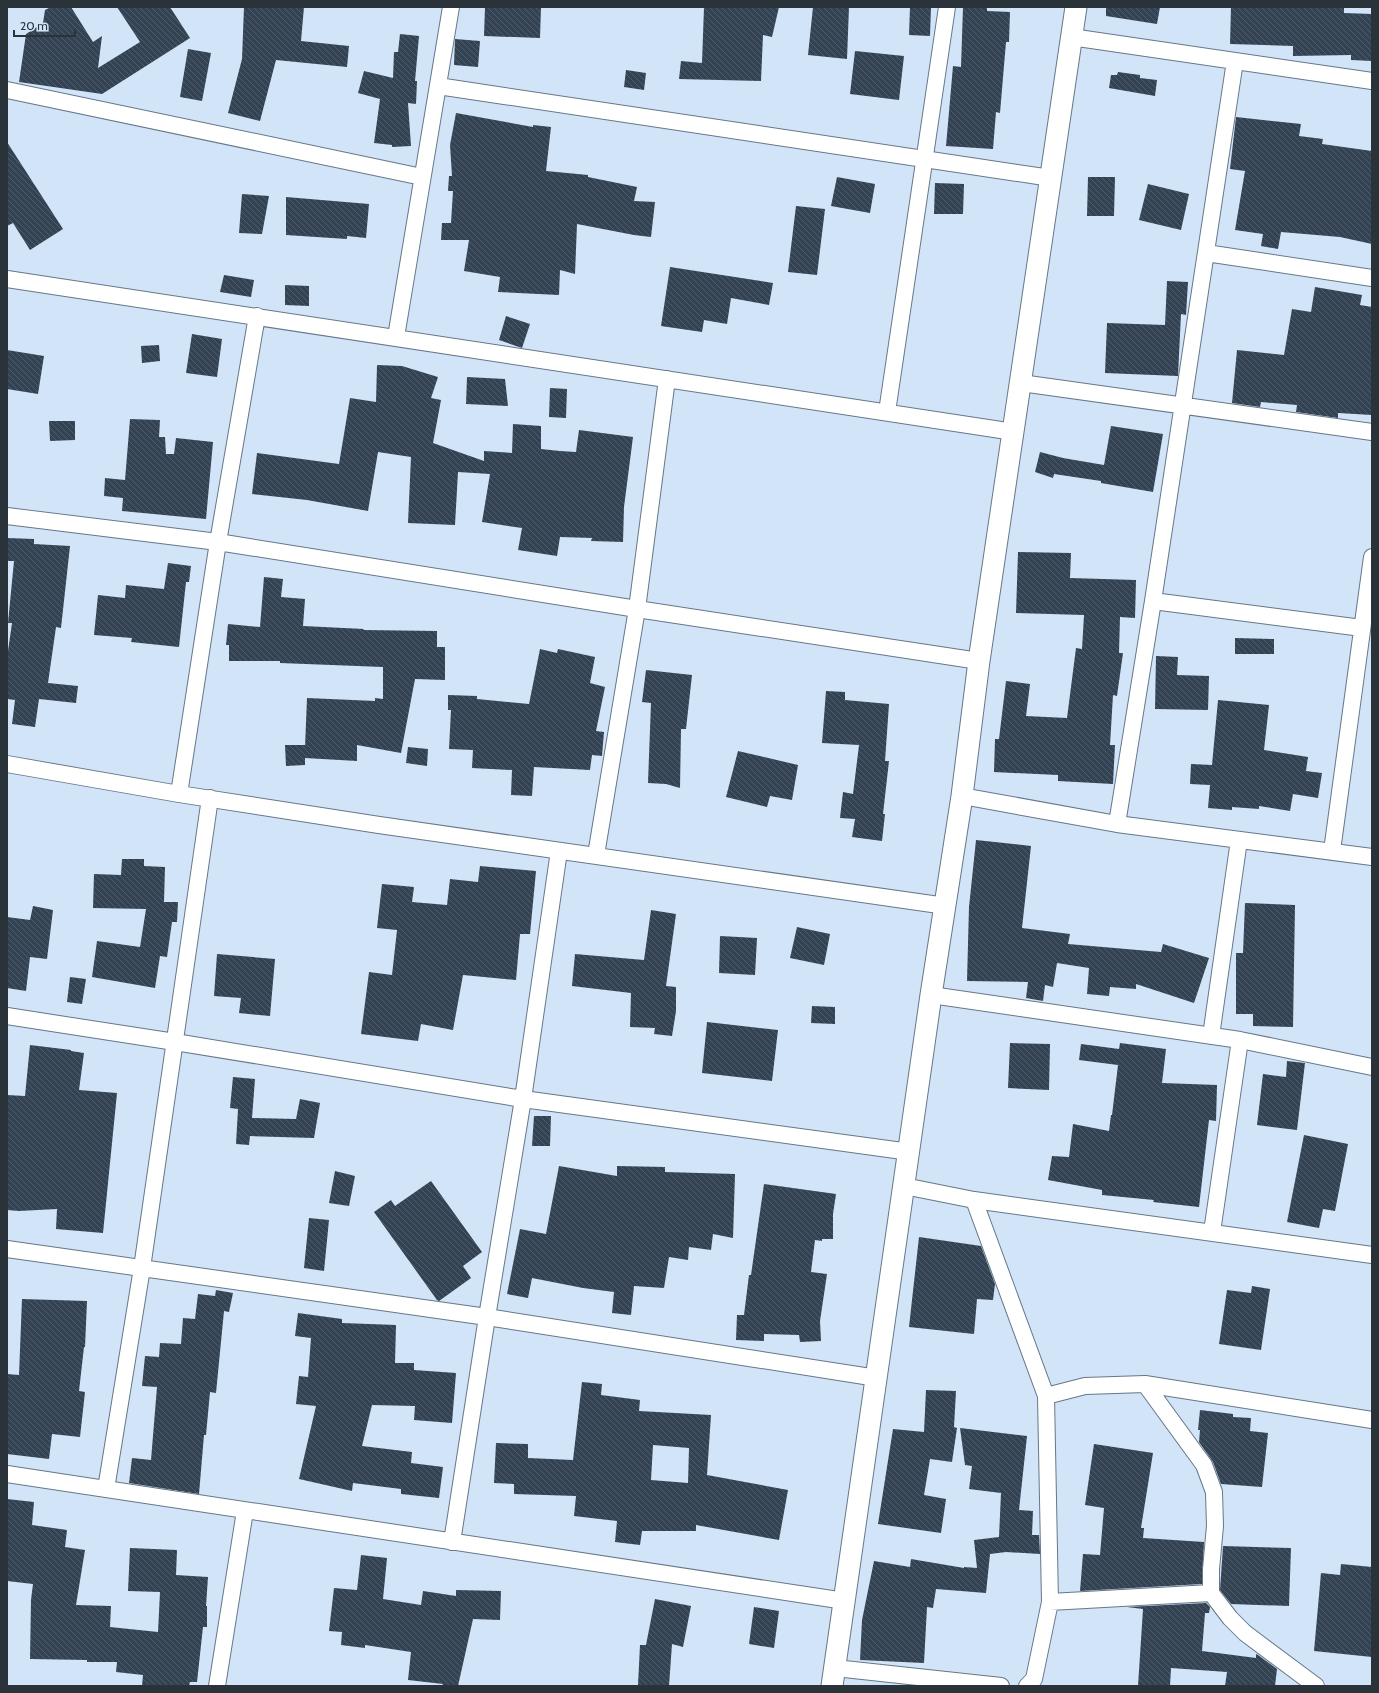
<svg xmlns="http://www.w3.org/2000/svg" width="1379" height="1693" viewBox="0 0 1379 1693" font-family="Cabin,sans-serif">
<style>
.building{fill:url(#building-back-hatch);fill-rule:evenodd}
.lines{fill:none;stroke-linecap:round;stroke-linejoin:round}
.minor-casing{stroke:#678;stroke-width:18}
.tertiary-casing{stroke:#678;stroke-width:23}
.minor{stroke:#fff;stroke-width:16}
.tertiary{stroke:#fff;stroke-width:21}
</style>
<defs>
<pattern id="building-back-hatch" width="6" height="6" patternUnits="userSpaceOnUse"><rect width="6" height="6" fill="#334353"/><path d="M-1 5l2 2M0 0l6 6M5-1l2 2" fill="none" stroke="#4f5c6a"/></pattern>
</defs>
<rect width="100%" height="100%" fill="#d1e4f8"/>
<!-- building -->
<path class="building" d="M 51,7 L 71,7 L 93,42 L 102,36 L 98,68 L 140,42 L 117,7 L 170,7 L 190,38 L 102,94 L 19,82 L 26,34 L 43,23 L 45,10 Z
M 244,7 L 304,7 L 301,41 L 349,46 L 347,67 L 276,60 L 260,121 L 228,113 L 242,59 Z
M 485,7 L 541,7 L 540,38 L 484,36 Z
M 704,7 L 779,7 L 772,37 L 763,35 L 761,81 L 679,79 L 681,61 L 702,63 Z
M 813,7 L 849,7 L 847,59 L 808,55 Z
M 910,7 L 931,7 L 930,36 L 909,35 Z
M 963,7 L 987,7 L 987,11 L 1010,12 L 1009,42 L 1006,42 L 1000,113 L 996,112 L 993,149 L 946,146 L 953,66 L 961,67 Z
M 1106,7 L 1160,7 L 1157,24 L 1106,16 Z
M 1231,7 L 1344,7 L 1344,13 L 1372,14 L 1372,61 L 1351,60 L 1351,55 L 1293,56 L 1293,46 L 1230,44 Z
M 400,34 L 419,36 L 415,81 L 417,81 L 416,104 L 408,103 L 411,146 L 392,147 L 392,145 L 374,143 L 380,99 L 358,93 L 364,71 L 393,78 L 394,52 L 398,52 Z
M 455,39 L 480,41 L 478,67 L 454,65 Z
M 188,49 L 211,53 L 202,101 L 180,97 Z
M 855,51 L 904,56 L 899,100 L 850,94 Z
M 626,70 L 646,73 L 644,90 L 624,87 Z
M 1118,72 L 1140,75 L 1140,78 L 1157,80 L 1155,96 L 1109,88 L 1111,75 L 1117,75 Z
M 456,113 L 533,127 L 533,125 L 551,127 L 546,171 L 588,175 L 588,177 L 637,187 L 634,201 L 655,202 L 651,237 L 634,235 L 577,224 L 575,274 L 560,270 L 559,295 L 498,292 L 500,277 L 464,271 L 469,240 L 441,240 L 442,223 L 451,223 L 453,191 L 448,191 L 449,176 L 452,176 L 450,145 Z
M 1236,117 L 1301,124 L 1299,136 L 1323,139 L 1322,144 L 1372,151 L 1372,244 L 1340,237 L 1281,232 L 1278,249 L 1261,246 L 1263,234 L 1235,230 L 1245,171 L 1230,169 Z
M 7,142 L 63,229 L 30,250 L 13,223 L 7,226 Z
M 837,177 L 875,184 L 870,213 L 831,206 Z
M 1088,177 L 1115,177 L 1114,216 L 1087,216 Z
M 935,183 L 964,184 L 963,214 L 934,214 Z
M 1148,184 L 1189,194 L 1181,230 L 1139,220 Z
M 242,194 L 269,196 L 262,234 L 239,233 Z
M 286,197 L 369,204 L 366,238 L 347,236 L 347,239 L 286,235 Z
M 796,206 L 825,209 L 817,275 L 788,272 Z
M 670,267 L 773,283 L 769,305 L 731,298 L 727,324 L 704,320 L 702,332 L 661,326 Z
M 224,275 L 254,280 L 251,297 L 220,292 Z
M 1167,281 L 1188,282 L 1186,315 L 1181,314 L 1178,376 L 1105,373 L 1107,323 L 1165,325 Z
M 285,285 L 309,286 L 309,306 L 285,305 Z
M 1315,287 L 1362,295 L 1360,305 L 1372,307 L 1372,415 L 1338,413 L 1338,418 L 1296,412 L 1297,405 L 1261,402 L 1260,407 L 1232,403 L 1237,350 L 1284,355 L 1292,309 L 1311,312 Z
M 506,316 L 530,324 L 522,348 L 499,340 Z
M 192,334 L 222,339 L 217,377 L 186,373 Z
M 159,345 L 160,361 L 142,363 L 141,346 Z
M 7,350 L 44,356 L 38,394 L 7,389 Z
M 377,365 L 402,366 L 438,377 L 431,398 L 441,400 L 433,443 L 484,461 L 484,451 L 512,453 L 513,424 L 541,426 L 541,449 L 560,451 L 576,452 L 579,430 L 633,437 L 624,507 L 623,542 L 591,541 L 592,538 L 560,537 L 557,556 L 518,550 L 522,528 L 482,522 L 490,474 L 458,472 L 455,525 L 408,523 L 411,457 L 378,452 L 368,511 L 307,500 L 252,494 L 257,453 L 339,464 L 350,398 L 376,402 Z
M 467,377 L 505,379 L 508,406 L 466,404 Z
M 550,388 L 567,389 L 566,418 L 549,417 Z
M 130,419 L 160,420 L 159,437 L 165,437 L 166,454 L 174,454 L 176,438 L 213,442 L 206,519 L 122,511 L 123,498 L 104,496 L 105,478 L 125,480 Z
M 49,421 L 75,421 L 75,440 L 50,441 Z
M 1111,426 L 1163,434 L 1153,492 L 1101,483 L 1101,481 L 1054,474 L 1053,478 L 1035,472 L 1040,452 L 1063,458 L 1104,465 Z
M 7,538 L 34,539 L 34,544 L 70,546 L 61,628 L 56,627 L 48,683 L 78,686 L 76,703 L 39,699 L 35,727 L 12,724 L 15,700 L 7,699 L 7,658 L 12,623 L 8,623 L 14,561 L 7,561 Z
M 1018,552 L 1071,553 L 1070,578 L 1136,580 L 1135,618 L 1120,617 L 1119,653 L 1123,653 L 1117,696 L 1113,695 L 1110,745 L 1115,745 L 1113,784 L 1058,781 L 1058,775 L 994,772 L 995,739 L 999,739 L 1006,681 L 1030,684 L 1026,716 L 1067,718 L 1076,648 L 1082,649 L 1084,615 L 1016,613 Z
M 168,563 L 191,566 L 189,582 L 186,582 L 179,647 L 131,642 L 132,638 L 94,635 L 98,595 L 125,598 L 126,585 L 164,589 Z
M 264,577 L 283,579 L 281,597 L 305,599 L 303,626 L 364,629 L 363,630 L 437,631 L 437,647 L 445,647 L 445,680 L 415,679 L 401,753 L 357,745 L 357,761 L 305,758 L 305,765 L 286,766 L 285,745 L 305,745 L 305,748 L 307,698 L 375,701 L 375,698 L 383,699 L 383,667 L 280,663 L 280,661 L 229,661 L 229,645 L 226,645 L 228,624 L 260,627 Z
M 1235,638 L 1274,639 L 1274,654 L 1235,654 Z
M 540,649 L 557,653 L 558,649 L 595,657 L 590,683 L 605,687 L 596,731 L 604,732 L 602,756 L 592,755 L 590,770 L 534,767 L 532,796 L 511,795 L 512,770 L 472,768 L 473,750 L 449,749 L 451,710 L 448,710 L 448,695 L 477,696 L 477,699 L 529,704 Z
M 1156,656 L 1178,657 L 1177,675 L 1209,676 L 1208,710 L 1155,709 Z
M 646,670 L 692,675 L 686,729 L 681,729 L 680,788 L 666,784 L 648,783 L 651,703 L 642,702 Z
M 826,691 L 845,692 L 845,700 L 889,704 L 885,761 L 889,761 L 883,814 L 885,814 L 882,841 L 852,837 L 855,819 L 840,818 L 843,792 L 853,794 L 859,745 L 822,743 Z
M 1218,700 L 1269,705 L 1264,750 L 1308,757 L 1306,771 L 1322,773 L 1318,798 L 1293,794 L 1290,811 L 1259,806 L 1259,809 L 1232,807 L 1232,810 L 1208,808 L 1210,785 L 1190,784 L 1191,764 L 1212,765 Z
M 408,747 L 428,749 L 427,766 L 406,763 Z
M 738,751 L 798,765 L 792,800 L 770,796 L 767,807 L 726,797 Z
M 976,840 L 1031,846 L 1022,928 L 1070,934 L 1068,944 L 1161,952 L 1163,944 L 1209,958 L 1194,1003 L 1136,984 L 1136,989 L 1110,987 L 1109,996 L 1087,994 L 1089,968 L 1057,963 L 1053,987 L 1045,985 L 1043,1001 L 1026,998 L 1028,982 L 967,981 L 969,907 Z
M 122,859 L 144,859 L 144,866 L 165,867 L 164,902 L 178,902 L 177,922 L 172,922 L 167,957 L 160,956 L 155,988 L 92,977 L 97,941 L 140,947 L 146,909 L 93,908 L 94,874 L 121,875 Z
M 480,866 L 536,871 L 530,934 L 520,934 L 516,980 L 463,975 L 453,1030 L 421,1024 L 418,1041 L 361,1034 L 369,972 L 392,975 L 397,930 L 377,928 L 382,884 L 414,887 L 412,902 L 447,905 L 450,879 L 478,882 Z
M 1245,903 L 1295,905 L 1293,1027 L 1253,1026 L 1253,1014 L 1236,1014 L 1236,953 L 1243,953 Z
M 33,906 L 53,910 L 47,959 L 30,957 L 26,991 L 7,988 L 7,917 L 30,920 Z
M 651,910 L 676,914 L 666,986 L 676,987 L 676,1011 L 672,1036 L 654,1034 L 655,1028 L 630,1027 L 631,993 L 572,986 L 575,954 L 644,960 Z
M 797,927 L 830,934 L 824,965 L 790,958 Z
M 720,936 L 757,938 L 755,975 L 719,973 Z
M 217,954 L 275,959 L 270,1016 L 239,1013 L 241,998 L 214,996 Z
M 70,977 L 86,979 L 82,1004 L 67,1002 Z
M 812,1006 L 835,1007 L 835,1024 L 811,1023 Z
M 707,1022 L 778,1030 L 772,1081 L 702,1073 Z
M 1010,1043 L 1050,1044 L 1049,1090 L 1008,1088 Z
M 1120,1043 L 1166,1049 L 1162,1083 L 1217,1085 L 1216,1121 L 1209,1120 L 1199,1207 L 1153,1202 L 1154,1200 L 1102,1195 L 1102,1190 L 1048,1180 L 1052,1156 L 1069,1157 L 1073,1124 L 1109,1131 L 1111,1115 L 1112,1115 L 1118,1065 L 1079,1060 L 1081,1044 L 1119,1049 Z
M 30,1045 L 71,1050 L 71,1051 L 84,1053 L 79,1090 L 117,1093 L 103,1233 L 56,1229 L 57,1209 L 19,1211 L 7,1210 L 7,1095 L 25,1096 Z
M 1287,1061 L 1305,1063 L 1297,1130 L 1257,1125 L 1263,1074 L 1286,1077 Z
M 233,1077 L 255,1079 L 252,1118 L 296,1119 L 300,1099 L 320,1103 L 314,1138 L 250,1136 L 249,1145 L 236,1144 L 238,1109 L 230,1108 Z
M 534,1116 L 551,1116 L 550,1146 L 532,1146 Z
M 1304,1135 L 1348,1144 L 1335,1211 L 1323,1209 L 1319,1228 L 1287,1222 Z
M 559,1166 L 617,1176 L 617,1166 L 665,1167 L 665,1172 L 735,1174 L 733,1238 L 713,1234 L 711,1250 L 689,1247 L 688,1260 L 669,1257 L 664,1288 L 634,1286 L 631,1315 L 612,1313 L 614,1292 L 583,1288 L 532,1278 L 528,1298 L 507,1294 L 520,1229 L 546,1234 Z
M 335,1171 L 355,1176 L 349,1206 L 329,1203 Z
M 431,1181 L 482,1252 L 463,1266 L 471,1278 L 439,1301 L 437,1300 L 374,1212 L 391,1200 L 395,1206 Z
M 764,1184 L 836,1194 L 833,1214 L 833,1239 L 822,1239 L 822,1241 L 815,1240 L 811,1272 L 827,1274 L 820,1321 L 821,1341 L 800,1342 L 799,1335 L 764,1334 L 764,1341 L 736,1340 L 737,1315 L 744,1315 L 749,1275 L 751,1275 Z
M 309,1218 L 329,1220 L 324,1271 L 304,1268 Z
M 919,1237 L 981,1246 L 995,1284 L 993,1300 L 977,1299 L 974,1334 L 909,1327 Z
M 1252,1286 L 1270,1289 L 1261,1350 L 1219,1344 L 1227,1290 L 1251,1293 Z
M 216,1290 L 233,1293 L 229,1312 L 224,1311 L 216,1393 L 210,1392 L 206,1435 L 204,1435 L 199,1494 L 129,1483 L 132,1458 L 151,1460 L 157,1387 L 142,1386 L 145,1356 L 159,1357 L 160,1343 L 181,1344 L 183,1318 L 195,1319 L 198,1294 L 215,1296 Z
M 22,1299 L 87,1301 L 85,1347 L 84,1347 L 79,1391 L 85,1392 L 80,1437 L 52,1434 L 49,1459 L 7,1454 L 7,1374 L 19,1375 Z
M 298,1313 L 342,1319 L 342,1323 L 396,1325 L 395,1363 L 414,1363 L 414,1370 L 456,1373 L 452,1423 L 414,1420 L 415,1406 L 372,1405 L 362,1446 L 412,1452 L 411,1463 L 443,1467 L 439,1498 L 401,1494 L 401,1489 L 353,1483 L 352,1491 L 299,1479 L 316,1406 L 296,1404 L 299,1376 L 308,1377 L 311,1338 L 295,1336 Z
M 582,1382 L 602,1384 L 601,1395 L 640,1400 L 639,1411 L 711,1415 L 707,1475 L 788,1490 L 779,1540 L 696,1525 L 696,1531 L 642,1531 L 640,1545 L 615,1542 L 617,1521 L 574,1516 L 576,1496 L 514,1494 L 514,1484 L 494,1483 L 496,1443 L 528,1444 L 528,1458 L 573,1460 ZM 653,1445 L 689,1448 L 688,1483 L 651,1480 Z
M 926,1390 L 956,1391 L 954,1427 L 957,1428 L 952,1462 L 930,1459 L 924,1495 L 946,1499 L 941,1533 L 878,1524 L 893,1429 L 924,1432 Z
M 1200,1410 L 1233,1414 L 1233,1417 L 1251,1418 L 1250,1431 L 1268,1433 L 1262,1487 L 1221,1484 L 1213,1462 L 1199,1442 L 1200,1430 L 1198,1430 Z
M 960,1428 L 1027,1436 L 1019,1510 L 1033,1511 L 1032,1535 L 1039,1535 L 1040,1554 L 1006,1552 L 990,1554 L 986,1593 L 936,1589 L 933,1608 L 927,1607 L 924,1663 L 860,1660 L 862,1620 L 874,1561 L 910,1567 L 911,1559 L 964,1568 L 964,1567 L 977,1568 L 974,1540 L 999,1537 L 1001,1493 L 969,1489 L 972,1466 L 965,1465 Z
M 1094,1444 L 1153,1453 L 1141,1528 L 1144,1528 L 1143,1538 L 1204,1542 L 1202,1584 L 1080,1591 L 1083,1554 L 1100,1555 L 1104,1508 L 1085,1505 Z
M 7,1499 L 34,1502 L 32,1525 L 67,1530 L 65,1547 L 85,1550 L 76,1605 L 111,1606 L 110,1627 L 158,1632 L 160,1592 L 128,1591 L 130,1548 L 177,1550 L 176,1575 L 208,1577 L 206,1606 L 207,1606 L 207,1627 L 203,1627 L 197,1682 L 190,1682 L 189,1686 L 142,1686 L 143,1675 L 116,1672 L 117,1662 L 87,1662 L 87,1660 L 30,1659 L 31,1600 L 33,1584 L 7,1581 Z
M 1223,1546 L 1291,1548 L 1289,1606 L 1231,1604 L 1220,1590 Z
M 361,1555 L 387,1558 L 383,1599 L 421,1605 L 423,1591 L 456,1596 L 456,1590 L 501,1591 L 500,1620 L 473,1619 L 458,1686 L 442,1686 L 443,1684 L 408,1680 L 411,1652 L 365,1645 L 365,1648 L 341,1645 L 342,1632 L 329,1631 L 334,1588 L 357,1590 Z
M 1341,1564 L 1372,1567 L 1372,1657 L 1314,1651 L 1321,1573 L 1340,1575 Z
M 655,1599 L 691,1606 L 683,1647 L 672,1644 L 669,1686 L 638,1685 L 640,1645 L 646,1645 Z
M 1206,1603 L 1210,1607 L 1209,1613 L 1205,1613 L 1202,1651 L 1256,1658 L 1256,1654 L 1258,1655 L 1277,1669 L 1275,1686 L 1225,1686 L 1227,1672 L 1171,1668 L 1170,1686 L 1138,1686 L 1143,1609 L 1127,1607 Z
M 754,1607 L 779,1611 L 774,1648 L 749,1644 Z"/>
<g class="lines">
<defs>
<path id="minor" d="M 1071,37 L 1372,81
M 438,86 L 1051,178
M 7,90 L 422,177
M 1206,253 L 1372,278
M 7,279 L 1014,432
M 396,337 L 451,7
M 1021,383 L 1372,432
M 887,412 L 947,7
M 7,516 L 218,542 L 637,609 L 979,661
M 1153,601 L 1362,628
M 7,764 L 179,794 L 379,825 L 946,906
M 179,794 L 218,542 L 257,316
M 962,796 L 1117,824 L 1372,857
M 1117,824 L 1153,601 L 1235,61
M 1332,851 L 1372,557
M 596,855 L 637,609 L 667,379
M 931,995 L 1240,1040 L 1372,1067
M 7,1016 L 175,1042 L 523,1099 L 910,1152
M 1211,1036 L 1239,840
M 904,1186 L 974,1200 L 1372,1255
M 974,1200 L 1046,1396 L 1050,1602 L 1034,1679 L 1027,1686
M 1212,1232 L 1240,1040
M 7,1249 L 487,1317 L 877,1378
M 1145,1384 L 1204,1465 L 1214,1492 L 1215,1526 L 1211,1569 L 1211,1593 L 1230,1618 L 1245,1633 L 1316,1686
M 1046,1396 L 1085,1386 L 1145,1384 L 1372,1420
M 7,1474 L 845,1601
M 106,1489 L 142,1268 L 210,798
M 452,1542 L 487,1317 L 523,1099 L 559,851
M 1050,1602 L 1211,1593
M 835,1668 L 1001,1686
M 217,1686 L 245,1511"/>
<path id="tertiary" d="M 832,1686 L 931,995 L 962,796 L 979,661 L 1076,7"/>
</defs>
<!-- minor casing -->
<use href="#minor" class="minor-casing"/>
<!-- tertiary casing -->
<use href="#tertiary" class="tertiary-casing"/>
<!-- minor -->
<use href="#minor" class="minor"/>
<!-- tertiary -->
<use href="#tertiary" class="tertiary"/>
</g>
<!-- border -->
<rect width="1379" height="1693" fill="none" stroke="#2b333a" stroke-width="16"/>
<!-- scale -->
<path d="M14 30v6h61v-6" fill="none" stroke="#2b333a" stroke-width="2"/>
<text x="20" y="30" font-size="12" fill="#2b333a" stroke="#d1e4f8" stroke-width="3" paint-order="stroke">20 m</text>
</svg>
